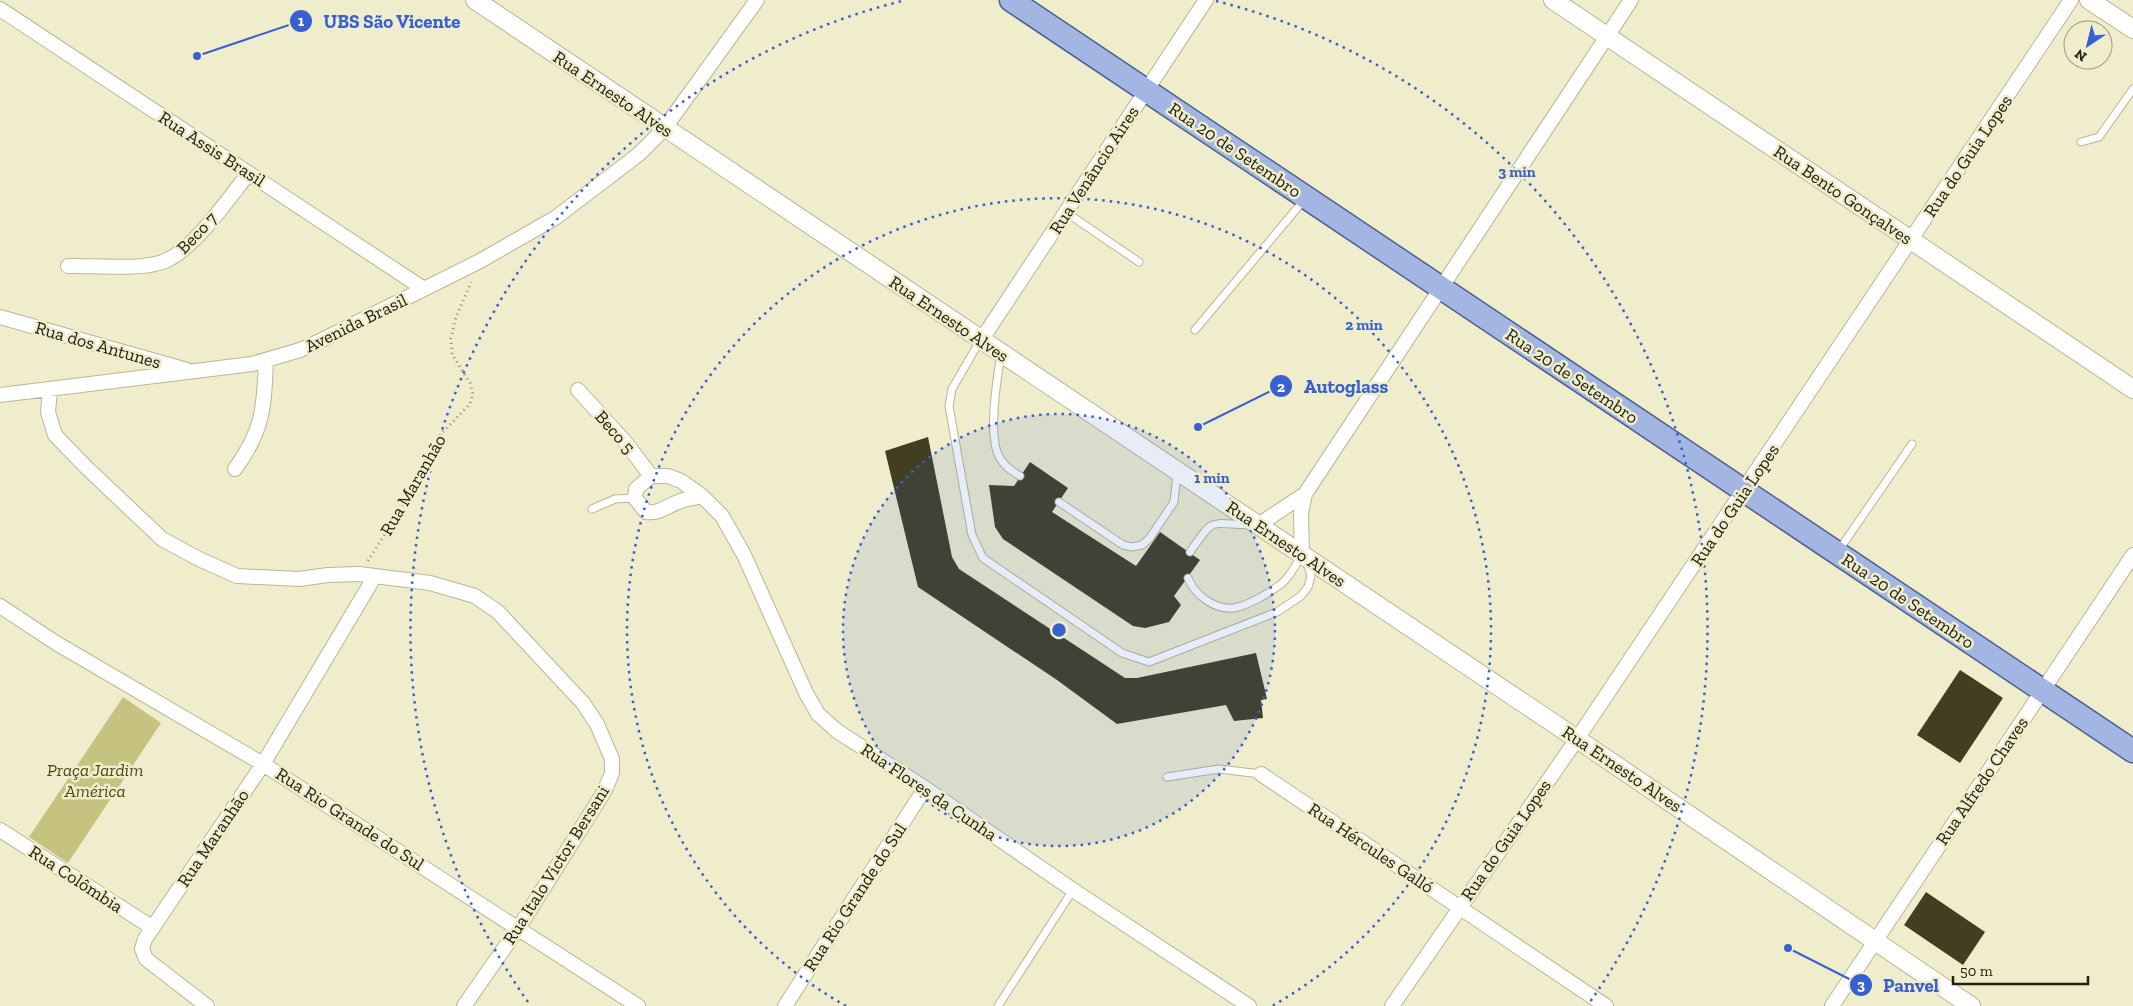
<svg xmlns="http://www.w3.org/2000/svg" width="2133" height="1006" viewBox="0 0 2133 1006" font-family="'Zilla Slab',serif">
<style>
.green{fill:#c6c280}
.building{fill:#413e21}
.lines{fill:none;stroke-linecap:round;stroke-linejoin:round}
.service-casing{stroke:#b9b796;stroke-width:9}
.minor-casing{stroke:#b9b796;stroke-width:16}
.tertiary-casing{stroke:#b9b796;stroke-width:20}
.primary-casing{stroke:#4c618e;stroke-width:25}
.path{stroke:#929178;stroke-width:3;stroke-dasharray:1 4;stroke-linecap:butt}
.service{stroke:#fff;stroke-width:7}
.minor{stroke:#fff;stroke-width:14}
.tertiary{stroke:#fff;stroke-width:18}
.primary{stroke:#a2b5e3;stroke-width:22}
.ring{fill:none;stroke:#3860d1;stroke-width:2.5;stroke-dasharray:2.5 5}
.labels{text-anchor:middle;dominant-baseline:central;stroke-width:5;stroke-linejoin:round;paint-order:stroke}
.street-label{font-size:18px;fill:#202013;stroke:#efedcb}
.park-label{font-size:18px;font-style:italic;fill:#4e4a15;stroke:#efedcb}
.centre{fill:#3860d1;stroke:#efedcb;stroke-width:2.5}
.ring-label{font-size:15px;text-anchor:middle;font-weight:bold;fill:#3860d1;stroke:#efedcb;stroke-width:5;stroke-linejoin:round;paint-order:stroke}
.leader{fill:none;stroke:#3860d1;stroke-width:2}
.callout-dot{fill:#3860d1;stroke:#efedcb;stroke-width:2}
.mark-label{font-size:15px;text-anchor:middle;font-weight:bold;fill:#fff}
.callout-label{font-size:19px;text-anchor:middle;font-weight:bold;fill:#3860d1;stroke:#efedcb;stroke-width:5;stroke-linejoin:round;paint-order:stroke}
</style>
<rect width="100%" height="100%" fill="#efedcb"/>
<!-- green -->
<path class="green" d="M 123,697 L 161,723 L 68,863 L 29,837 Z"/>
<!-- building -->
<path class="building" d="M 928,437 L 952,557 L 959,569 L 1125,678 L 1137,678 L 1256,653 L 1267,699 L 1261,700 L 1263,718 L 1234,721 L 1226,705 L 1117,724 L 1057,680 L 918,587 L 885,451 Z
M 1030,462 L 1068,488 L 1052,512 L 1136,566 L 1160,532 L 1200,560 L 1174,596 L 1181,605 L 1169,622 L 1145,628 L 1133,626 L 1003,539 L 995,527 L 989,485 L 1014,486 Z
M 1960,670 L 2003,698 L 1960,763 L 1917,735 Z
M 1926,892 L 1985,932 L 1963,965 L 1904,925 Z"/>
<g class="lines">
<defs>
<path id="service" d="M 2081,142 L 2099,137 L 2133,89
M 1067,213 L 1139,262
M 1195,330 L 1304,200
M 981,339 L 952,389 L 949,406 L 972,535 L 983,558 L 1122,653 L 1149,662 L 1277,612 L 1301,596 L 1308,587 L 1311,576 L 1307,562
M 1001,354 C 997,378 987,438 1000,458 C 1005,467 1012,471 1020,476
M 1059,502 L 1123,545 L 1132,547 L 1142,545 L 1149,539 L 1174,502 L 1177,473
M 592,509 L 615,499 L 635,498
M 1839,550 L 1912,444
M 1190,552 C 1215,516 1208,524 1250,525
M 1188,578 C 1194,594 1214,610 1233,608 C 1248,606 1269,593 1281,584 C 1290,577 1295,565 1302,556
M 1167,777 L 1219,769 L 1261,774
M 998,1006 L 1073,890"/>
<path id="minor" d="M 0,9 L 424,289
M 68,266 C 95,265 149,272 171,258 C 198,243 229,198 249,173
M 0,317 L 187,370
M 982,339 L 1206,0
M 50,390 L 48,412 L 55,435 L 86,467 L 162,539 L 199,559 L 237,576 L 299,579 L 328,575 L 359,574 L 430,583 L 475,596 L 498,612 L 583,703 L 597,724 L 612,759 L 612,773 L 604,792 L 519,927 L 464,1006
M 578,390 L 626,443 L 651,476
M 0,395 L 252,364 L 300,350 L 324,339 L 480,261 L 555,218 L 613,174 L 639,154 L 664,129 L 757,0
M 235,469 C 264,429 264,407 266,360
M 702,496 C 695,498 687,498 681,501 C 668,505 660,514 646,512 L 635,498 L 636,489 L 651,476 L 668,476 L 681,481 L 702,496 L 722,516 L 744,555 L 806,693 L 818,714 L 837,731 L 925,788 L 1073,890 L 1249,1006
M 1258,525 L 1305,494
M 1302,555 L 1301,513 L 1305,494 L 1631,0
M 0,606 L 56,643 L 263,764 L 638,1006
M 1261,774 L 1606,1006
M 0,830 L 153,928
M 207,1006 L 146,959 L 142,949 L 145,939 L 263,764 L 375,576
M 785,1006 L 925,788
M 1392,1006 L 1577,739 L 2071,0
M 1832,1006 L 2133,555"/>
<path id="tertiary" d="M 475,0 L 1577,739 L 1971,1006
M 1553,0 L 2133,389
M 2089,0 L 2133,29"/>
<path id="primary" d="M 1011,0 L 2133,751"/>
</defs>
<!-- service casing -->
<use href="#service" class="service-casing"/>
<!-- minor casing -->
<use href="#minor" class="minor-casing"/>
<!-- tertiary casing -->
<use href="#tertiary" class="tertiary-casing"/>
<!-- primary casing -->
<use href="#primary" class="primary-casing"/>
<!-- path -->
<path class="path" d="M 368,561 L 431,461 L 440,435 L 470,404 L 473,394 L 470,383 L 452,354 L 451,338 L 455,320 L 471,282"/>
<!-- service -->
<use href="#service" class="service"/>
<!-- minor -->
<use href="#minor" class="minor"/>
<!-- tertiary -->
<use href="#tertiary" class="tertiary"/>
<!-- primary -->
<use href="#primary" class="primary"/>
</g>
<!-- distance rings -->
<circle cx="1059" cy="630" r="216" fill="#3860d1" fill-opacity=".12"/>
<g class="ring">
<circle cx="1059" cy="630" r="216"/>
<path d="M846 1006A432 432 0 1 1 1272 1006"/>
<path d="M528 1002A648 648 0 0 1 902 1M1216 1A648 648 0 0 1 1590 1002"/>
</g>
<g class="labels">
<!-- street labels -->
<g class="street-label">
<text transform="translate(613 94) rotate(34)">Rua Ernesto Alves</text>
<text transform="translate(212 149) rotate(33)">Rua Assis Brasil</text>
<text transform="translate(1235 150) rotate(34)">Rua 20 de Setembro</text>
<text transform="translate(1968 156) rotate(-56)">Rua do Guia Lopes</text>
<text transform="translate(1094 170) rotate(-57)">Rua Venâncio Aires</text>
<text transform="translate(1843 195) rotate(34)">Rua Bento Gonçalves</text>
<text transform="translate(197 233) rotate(-46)">Beco 7</text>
<text transform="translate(949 319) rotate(34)">Rua Ernesto Alves</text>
<text transform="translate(356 323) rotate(-26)">Avenida Brasil</text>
<text transform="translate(98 345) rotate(16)">Rua dos Antunes</text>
<text transform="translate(1572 376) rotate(34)">Rua 20 de Setembro</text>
<text transform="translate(615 432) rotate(49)">Beco 5</text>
<text transform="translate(413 485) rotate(-60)">Rua Maranhão</text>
<text transform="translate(1735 505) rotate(-56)">Rua do Guia Lopes</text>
<text transform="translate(1286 544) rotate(34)">Rua Ernesto Alves</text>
<text transform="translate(1908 601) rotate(34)">Rua 20 de Setembro</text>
<text transform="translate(1622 769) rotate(34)">Rua Ernesto Alves</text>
<text transform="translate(1982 781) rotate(-56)">Rua Alfredo Chaves</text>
<text transform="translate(929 792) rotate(34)">Rua Flores da Cunha</text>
<text transform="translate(350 819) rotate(33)">Rua Rio Grande do Sul</text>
<text transform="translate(213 838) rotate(-56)">Rua Maranhão</text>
<text transform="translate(1506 840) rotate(-55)">Rua do Guia Lopes</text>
<text transform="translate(1371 848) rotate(34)">Rua Hércules Galló</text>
<text transform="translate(556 865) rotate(-58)">Rua Italo Victor Bersani</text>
<text transform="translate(76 879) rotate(33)">Rua Colômbia</text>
<text transform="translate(855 897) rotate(-57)">Rua Rio Grande do Sul</text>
</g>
<!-- park labels -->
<g class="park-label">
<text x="95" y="770">Praça Jardim<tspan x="95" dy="21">América</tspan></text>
</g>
</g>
<circle cx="1059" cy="630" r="8" class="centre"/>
<g class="ring-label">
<text x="1517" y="177">3 min</text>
<text x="1364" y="330">2 min</text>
<text x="1212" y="483">1 min</text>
</g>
<!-- callouts -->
<path class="leader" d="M197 56L301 21M1198 427L1281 386M1788 948L1861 985"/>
<g class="callout-dot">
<circle cx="197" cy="56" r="5"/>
<circle cx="1198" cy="427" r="5"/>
<circle cx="1788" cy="948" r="5"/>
<circle cx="301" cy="21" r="12"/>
<circle cx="1281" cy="386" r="12"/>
<circle cx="1861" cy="985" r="12"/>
</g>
<g class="mark-label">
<text x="301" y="26">1</text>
<text x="1281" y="392">2</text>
<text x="1861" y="990">3</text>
</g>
<g class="callout-label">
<text x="392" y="28">UBS São Vicente</text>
<text x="1346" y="393">Autoglass</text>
<text x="1911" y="992">Panvel</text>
</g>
<!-- north arrow -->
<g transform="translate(2088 45) rotate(215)"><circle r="24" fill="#efedcb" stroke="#9c9b81"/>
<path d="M0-4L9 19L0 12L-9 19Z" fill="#3860d1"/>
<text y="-8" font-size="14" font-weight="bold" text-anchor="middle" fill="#202013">N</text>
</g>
<!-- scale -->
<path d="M1953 976v8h135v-8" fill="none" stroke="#202013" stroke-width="2.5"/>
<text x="1960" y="976" font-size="15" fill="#202013" stroke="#efedcb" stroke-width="4" paint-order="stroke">50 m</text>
</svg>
